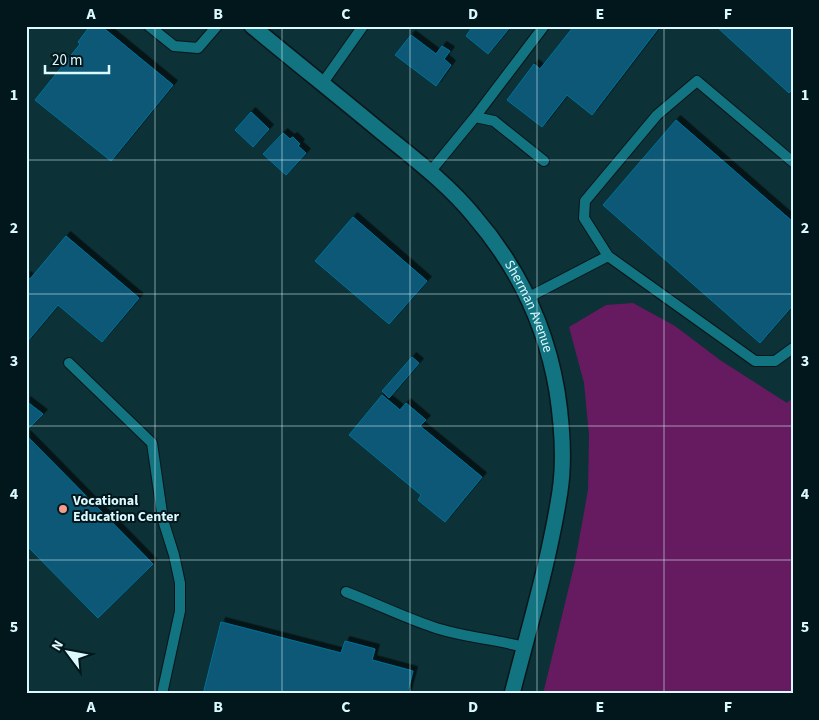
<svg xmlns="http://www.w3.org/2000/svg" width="819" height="720" viewBox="0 0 819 720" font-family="'Source Sans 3',sans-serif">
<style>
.green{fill:#661b60}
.building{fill:#095876;stroke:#00729a;filter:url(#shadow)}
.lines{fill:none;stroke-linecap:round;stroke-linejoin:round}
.lane-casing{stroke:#081619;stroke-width:12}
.secondary-casing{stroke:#081619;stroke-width:18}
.lane{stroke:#127381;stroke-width:10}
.secondary{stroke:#127381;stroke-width:15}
.grid{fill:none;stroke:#dcf9ff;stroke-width:1;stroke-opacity:0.55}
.poi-dot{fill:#f49d8d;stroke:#01171c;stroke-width:2}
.labels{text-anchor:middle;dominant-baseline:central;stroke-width:4;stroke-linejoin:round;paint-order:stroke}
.street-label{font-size:14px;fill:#dcf9ff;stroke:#01171c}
.poi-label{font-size:14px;font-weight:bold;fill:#dcf9ff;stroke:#01171c;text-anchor:start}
.neatline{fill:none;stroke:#dcf9ff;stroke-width:2}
.grid-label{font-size:16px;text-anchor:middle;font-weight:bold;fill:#dcf9ff}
</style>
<defs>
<filter id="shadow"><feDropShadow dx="4.5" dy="-4.5" stdDeviation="0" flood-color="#0009"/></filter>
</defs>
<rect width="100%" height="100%" fill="#0c3137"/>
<!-- green -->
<path class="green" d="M 633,303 L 675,326 L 720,360 L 787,403 L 793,397 L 793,694 L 543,694 L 575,562 L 588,490 L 589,435 L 584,383 L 569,327 L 606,305 Z"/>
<!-- building -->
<path class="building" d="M 90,26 L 101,26 L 173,85 L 111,161 L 35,100 L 80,44 L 78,42 Z
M 473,26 L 511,26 L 488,54 L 466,36 Z
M 574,26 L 660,26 L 592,115 L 567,95 L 542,127 L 507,100 L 534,64 L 540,69 Z
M 720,26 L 793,26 L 793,89 L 789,93 L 718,28 Z
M 411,35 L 436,54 L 442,46 L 450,51 L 444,59 L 451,65 L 436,86 L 395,55 Z
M 251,112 L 269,129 L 253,147 L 235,130 Z
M 676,120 L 793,222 L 793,305 L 760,343 L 603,205 Z
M 283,133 L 290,139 L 293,137 L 300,144 L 298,146 L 306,153 L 286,175 L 263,154 Z
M 353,217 L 427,281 L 389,324 L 315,261 Z
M 66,236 L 139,298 L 102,342 L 58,305 L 26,343 L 26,276 L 30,279 Z
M 412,357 L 419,363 L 389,398 L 382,391 Z
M 382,395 L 400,410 L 406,403 L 426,420 L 420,426 L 482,477 L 445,522 L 418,500 L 421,495 L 349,435 Z
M 26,401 L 43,414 L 26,431 Z
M 26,435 L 153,564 L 98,618 L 26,545 Z
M 221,622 L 341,653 L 345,641 L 375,649 L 372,660 L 413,671 L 407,694 L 203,694 Z"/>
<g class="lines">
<defs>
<path id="lane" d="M 149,26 L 174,46 L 198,48 L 217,26
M 322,84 L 363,26
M 475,117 L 544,26
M 793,162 L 697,81 L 657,115 L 585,201 L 584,218 L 608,256 L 755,361 L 775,361 L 793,348
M 430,172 L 475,117 L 494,121 L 544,161
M 529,297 L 608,256
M 69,363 L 152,443 L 163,520 L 174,555 L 180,583 L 180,611 L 162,694
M 346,592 C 375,603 403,617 433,627 C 462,637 494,639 524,647"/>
<g id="secondary">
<path id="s1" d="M 252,26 C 294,61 337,95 379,130 C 412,157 447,183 474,216 C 517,266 546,326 557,391 C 562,424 565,458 560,491 C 550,558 529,628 512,694"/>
</g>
</defs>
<!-- lane casing -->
<use href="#lane" class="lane-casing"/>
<!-- secondary casing -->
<use href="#secondary" class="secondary-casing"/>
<!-- lane -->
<use href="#lane" class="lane"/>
<!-- secondary -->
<use href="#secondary" class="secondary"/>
</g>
<!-- grid -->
<path class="grid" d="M 155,26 L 155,694M 282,26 L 282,694M 410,26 L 410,694M 537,26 L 537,694M 664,26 L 664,694M 26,160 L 793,160M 26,294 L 793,294M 26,426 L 793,426M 26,560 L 793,560"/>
<!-- markers -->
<circle class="poi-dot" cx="63" cy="509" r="5"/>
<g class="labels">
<!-- street labels -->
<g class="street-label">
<text stroke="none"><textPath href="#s1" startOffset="399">Sherman Avenue</textPath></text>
</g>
<!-- poi labels -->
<g class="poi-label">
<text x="73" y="501">Vocational<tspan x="73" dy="16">Education Center</tspan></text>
</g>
</g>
<!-- border -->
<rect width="819" height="720" fill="none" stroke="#01171c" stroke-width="55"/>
<!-- north arrow -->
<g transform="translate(68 652) rotate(302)" stroke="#01171c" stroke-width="4" paint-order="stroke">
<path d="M0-4L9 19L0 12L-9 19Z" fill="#dcf9ff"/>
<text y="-8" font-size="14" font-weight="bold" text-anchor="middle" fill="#dcf9ff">N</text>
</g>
<!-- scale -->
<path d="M45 65v8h64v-8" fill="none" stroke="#dcf9ff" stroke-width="2.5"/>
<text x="52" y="65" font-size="15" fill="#dcf9ff" stroke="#01171c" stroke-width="4" paint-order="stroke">20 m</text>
<rect x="28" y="28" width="764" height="664" class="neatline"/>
<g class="grid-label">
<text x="91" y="19">A</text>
<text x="218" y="19">B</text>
<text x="346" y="19">C</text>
<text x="473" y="19">D</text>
<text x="600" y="19">E</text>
<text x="728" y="19">F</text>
<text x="14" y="100">1</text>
<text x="805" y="100">1</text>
<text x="14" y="233">2</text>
<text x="805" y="233">2</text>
<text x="14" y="366">3</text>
<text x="805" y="366">3</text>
<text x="14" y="499">4</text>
<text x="805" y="499">4</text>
<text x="14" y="632">5</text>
<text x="805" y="632">5</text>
<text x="91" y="712">A</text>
<text x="218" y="712">B</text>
<text x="346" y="712">C</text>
<text x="473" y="712">D</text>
<text x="600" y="712">E</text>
<text x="728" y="712">F</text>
</g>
</svg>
